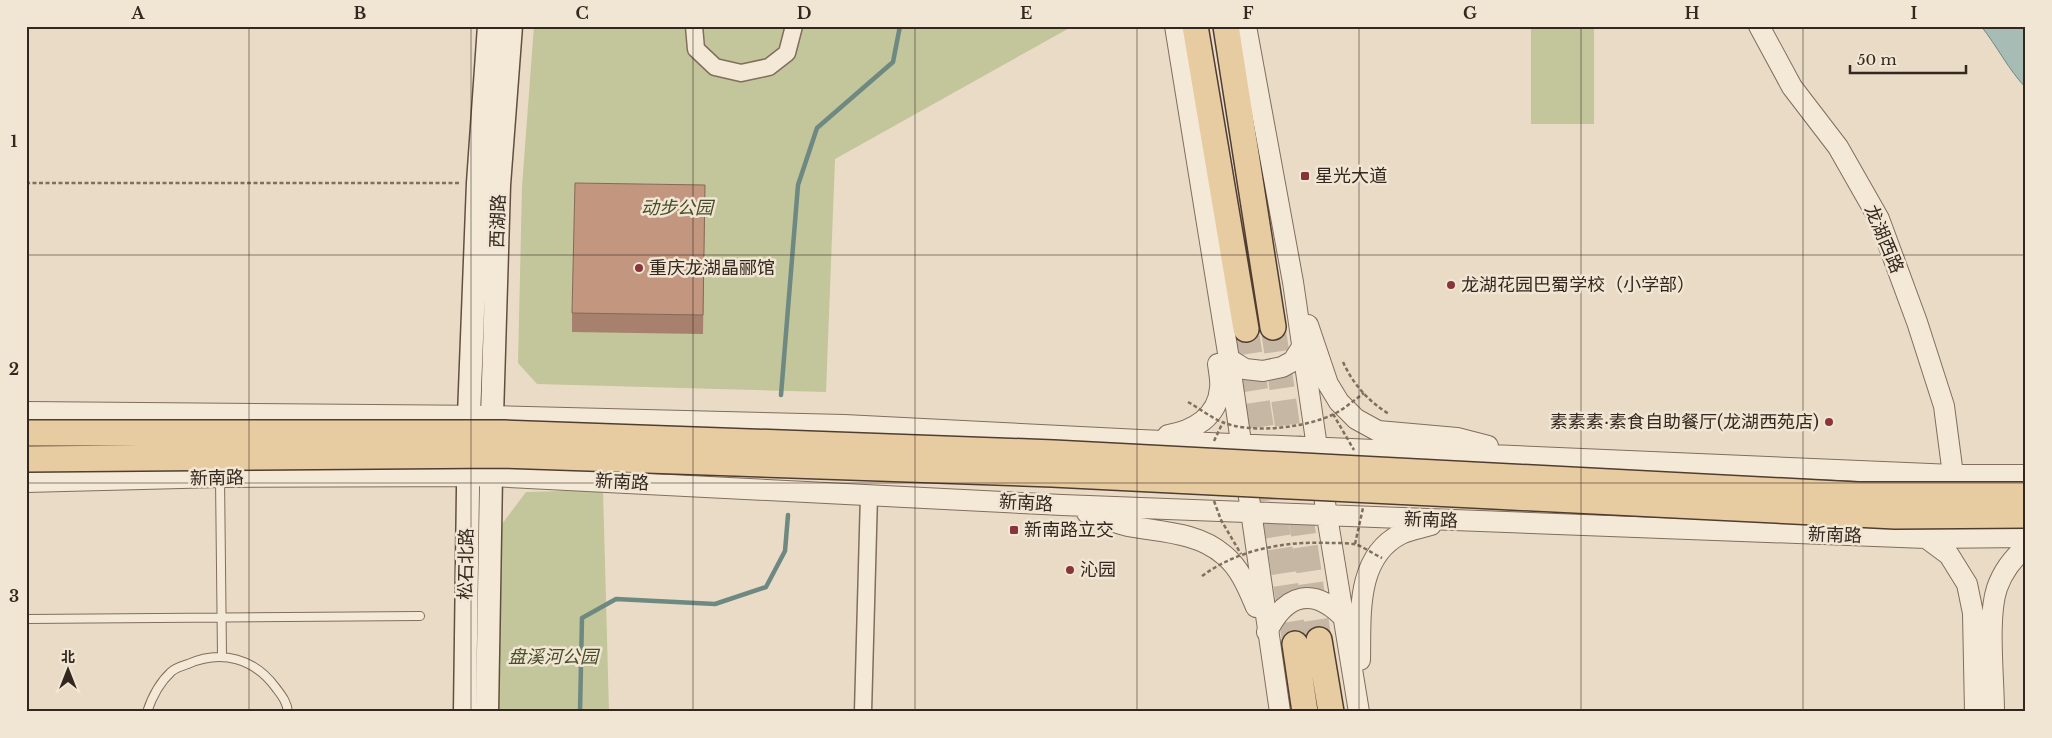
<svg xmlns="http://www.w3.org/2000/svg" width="2052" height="738" viewBox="0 0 2052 738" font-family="'Libre Baskerville','Noto Sans SC',serif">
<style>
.green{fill:#c3c59a}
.water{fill:#a6bcb4;stroke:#6e8981}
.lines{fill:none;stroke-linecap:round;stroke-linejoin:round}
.stream{stroke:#6e8981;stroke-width:4.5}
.primary-tunnel{stroke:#c5b7a4;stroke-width:25;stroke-dasharray:25 12;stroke-linecap:butt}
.service-casing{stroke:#816e5d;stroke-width:10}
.minor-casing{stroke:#816e5d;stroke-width:19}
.tertiary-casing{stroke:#816e5d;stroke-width:22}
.secondary-casing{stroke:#634f40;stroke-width:25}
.primary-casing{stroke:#503d31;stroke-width:28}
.path{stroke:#816e5d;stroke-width:2.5;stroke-dasharray:4 2.5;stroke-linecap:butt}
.service{stroke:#f4e9d7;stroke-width:8}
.minor{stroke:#f4e9d7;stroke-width:16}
.tertiary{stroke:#f4e9d7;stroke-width:20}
.secondary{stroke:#f4e9d7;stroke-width:22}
.primary{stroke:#e8cca1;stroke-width:25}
.primary-bridge-casing{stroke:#503d31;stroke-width:28;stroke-linecap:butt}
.path-bridge{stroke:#816e5d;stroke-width:2.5;stroke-dasharray:4 2.5;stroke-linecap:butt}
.primary-bridge{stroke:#e8cca1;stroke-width:25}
.wall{fill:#a7816d}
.building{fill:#c2967f;stroke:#886959}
.grid{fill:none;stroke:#33271f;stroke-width:1;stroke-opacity:0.55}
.poi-dot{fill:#89343b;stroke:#f1e6d3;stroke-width:2}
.labels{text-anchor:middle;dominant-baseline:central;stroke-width:5;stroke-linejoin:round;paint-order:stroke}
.poi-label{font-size:18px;fill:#33271f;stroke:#f1e6d3;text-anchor:start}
.park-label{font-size:18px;font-style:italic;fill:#464d28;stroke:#f1e6d3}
.street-label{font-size:18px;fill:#33271f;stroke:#f1e6d3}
.neatline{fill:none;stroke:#33271f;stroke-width:2}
.grid-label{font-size:16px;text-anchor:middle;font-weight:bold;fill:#33271f}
</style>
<rect width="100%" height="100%" fill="#e9dbc5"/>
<!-- green -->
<path class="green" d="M 534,26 L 1073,26 L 835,159 L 826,392 L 537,384 L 518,363 L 522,187 Z
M 1531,26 L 1594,26 L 1594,124 L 1531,124 Z
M 603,490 L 609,712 L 499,712 L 499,528 L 526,492 Z"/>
<!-- water -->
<path class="water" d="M 1981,26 L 2026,26 L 2026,88 C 2008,69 1997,46 1981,26 Z"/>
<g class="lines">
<!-- stream -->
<path class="stream" d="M 781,395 L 798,185 L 817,128 L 893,62 L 900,26
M 580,712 L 582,618 L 616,599 L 715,604 L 766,587 L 785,551 L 788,515"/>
<!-- primary-tunnel -->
<path class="primary-tunnel" d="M 1273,327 L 1319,640
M 1246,329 L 1295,644"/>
<defs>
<path id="service" d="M 220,478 L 222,656
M 26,619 L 420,616
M 147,712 C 152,697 159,683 171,672 C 175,668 182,666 188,664 C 222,649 255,659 276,688 C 282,696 287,702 288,712"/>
<path id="minor" d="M 694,26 L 696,49 L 715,67 L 741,73 L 769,67 L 787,53 L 794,26
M 863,712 L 869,495"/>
<path id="tertiary" d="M 1175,26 L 1229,359 L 1280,712
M 1246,26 L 1293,282 L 1327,516 L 1359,712
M 1759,26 L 1792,87 L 1838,147 L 1879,219 L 1917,322 L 1944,406 L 1953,475
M 1308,325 L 1328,384 L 1339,402 L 1356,419 L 1378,431 L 1457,438 L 1488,446
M 1229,359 L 1245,369 L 1263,371 L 1282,367 L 1293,361 L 1302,347
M 26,412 L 492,416 L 844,425 L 1140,440 L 1953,475 L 2026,475
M 1168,435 C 1193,431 1218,417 1220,388 C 1221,381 1219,372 1218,364
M 26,482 L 220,477 L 491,476 L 1062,505 L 1926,538 L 2026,537
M 1087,513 C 1101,517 1115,523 1128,526 C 1160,532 1198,532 1224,555 C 1240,568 1248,588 1256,607
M 1926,538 L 1949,555 L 1967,584 L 1973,613 L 1975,712
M 1267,632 C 1286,593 1314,586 1345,619
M 1360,660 C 1361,617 1355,557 1401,534 C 1409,530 1421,528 1431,525
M 1994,712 C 1994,678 1987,618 1997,588 C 2003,571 2013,558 2026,547"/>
<path id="secondary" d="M 465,712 L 469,416 L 478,183 L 489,26
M 487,712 L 492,416 L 499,185 L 511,26"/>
<path id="primary" d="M 1195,26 L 1246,329
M 1226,26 L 1273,327
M 1319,640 L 1331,712
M 1295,644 L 1305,712"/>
</defs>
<!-- service casing -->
<use href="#service" class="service-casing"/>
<!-- minor casing -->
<use href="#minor" class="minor-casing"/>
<!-- tertiary casing -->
<use href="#tertiary" class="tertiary-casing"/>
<!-- secondary casing -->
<use href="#secondary" class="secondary-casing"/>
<!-- primary casing -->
<use href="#primary" class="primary-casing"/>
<!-- path -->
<path class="path" d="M 26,183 L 460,183
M 1343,362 C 1353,384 1368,401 1389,414"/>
<!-- service -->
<use href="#service" class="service"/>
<!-- minor -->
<use href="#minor" class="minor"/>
<!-- tertiary -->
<use href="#tertiary" class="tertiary"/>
<!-- secondary -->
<use href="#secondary" class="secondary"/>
<!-- primary -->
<use href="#primary" class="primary"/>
<defs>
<path id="primary-bridge" d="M 26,433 L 504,433 L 1054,453 L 1857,495 L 2026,495
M 26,459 L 502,455 L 1052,474 L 1895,516 L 2026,515"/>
</defs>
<!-- primary-bridge casing -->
<use href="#primary-bridge" class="primary-bridge-casing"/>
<!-- path-bridge -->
<path class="path-bridge" d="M 1188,402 C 1199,408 1210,417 1222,422 C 1250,434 1304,428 1332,415 C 1343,410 1353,401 1364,393
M 1333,414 L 1354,450
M 1214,441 L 1223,422
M 1214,501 L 1221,520 L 1241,554
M 1355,544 L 1363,508
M 1202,576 C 1239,549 1285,541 1331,543 C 1338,543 1347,543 1354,544 C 1363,546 1373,554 1382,558"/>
<!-- primary-bridge -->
<use href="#primary-bridge" class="primary-bridge"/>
</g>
<!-- wall -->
<path class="wall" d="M 705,185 L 703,334 L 572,332 L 572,313 Z"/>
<!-- building -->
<path class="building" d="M 575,183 L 705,185 L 703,315 L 572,313 Z"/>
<!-- grid -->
<path class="grid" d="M 249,26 L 249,712M 471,26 L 471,712M 693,26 L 693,712M 915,26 L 915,712M 1137,26 L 1137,712M 1359,26 L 1359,712M 1581,26 L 1581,712M 1803,26 L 1803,712M 26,255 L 2026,255M 26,483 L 2026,483"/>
<!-- markers -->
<g class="poi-dot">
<rect x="1300" y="171" width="10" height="10" rx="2.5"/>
<circle cx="639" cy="268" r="5"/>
<circle cx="1451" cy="285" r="5"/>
<circle cx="1829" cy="422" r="5"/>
<rect x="1009" y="525" width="10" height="10" rx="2.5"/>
<circle cx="1070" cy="570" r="5"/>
</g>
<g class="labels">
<!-- poi labels -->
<g class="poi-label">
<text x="1315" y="176">星光大道</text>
<text x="649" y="268">重庆龙湖晶郦馆</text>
<text x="1461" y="285">龙湖花园巴蜀学校（小学部）</text>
<text x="1819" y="422" text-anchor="end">素素素·素食自助餐厅(龙湖西苑店)</text>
<text x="1024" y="530">新南路立交</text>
<text x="1080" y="570">沁园</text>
</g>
<!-- park labels -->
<g class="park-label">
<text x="677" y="208">动步公园</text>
<text x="553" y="657">盘溪河公园</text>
</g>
<!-- street labels -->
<g class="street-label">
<text transform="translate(498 221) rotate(-88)">西湖路</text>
<text transform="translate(1884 239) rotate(67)">龙湖西路</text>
<text transform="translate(217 478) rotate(-1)">新南路</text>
<text transform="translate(622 482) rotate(3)">新南路</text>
<text transform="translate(1026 503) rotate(3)">新南路</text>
<text transform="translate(1431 520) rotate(2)">新南路</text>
<text transform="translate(1835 535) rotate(2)">新南路</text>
<text transform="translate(466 564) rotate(-89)">松石北路</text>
</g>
</g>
<!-- border -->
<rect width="2052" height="738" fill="none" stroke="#f1e6d3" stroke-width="55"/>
<!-- north arrow -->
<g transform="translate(68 670)" stroke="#f1e6d3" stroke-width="4" paint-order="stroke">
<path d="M0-4L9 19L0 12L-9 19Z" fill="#33271f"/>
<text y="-8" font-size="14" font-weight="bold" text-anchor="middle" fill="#33271f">北</text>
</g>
<!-- scale -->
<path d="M1850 65v8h116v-8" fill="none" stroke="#33271f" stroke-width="2.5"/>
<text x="1857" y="65" font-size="15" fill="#33271f" stroke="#f1e6d3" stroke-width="4" paint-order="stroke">50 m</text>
<rect x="28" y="28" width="1996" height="682" class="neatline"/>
<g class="grid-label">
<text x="138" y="19">A</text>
<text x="360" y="19">B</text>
<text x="582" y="19">C</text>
<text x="804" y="19">D</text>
<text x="1026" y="19">E</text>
<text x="1248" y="19">F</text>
<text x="1470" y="19">G</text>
<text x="1692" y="19">H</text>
<text x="1914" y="19">I</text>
<text x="14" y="147">1</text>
<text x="14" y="375">2</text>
<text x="14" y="602">3</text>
</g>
</svg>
